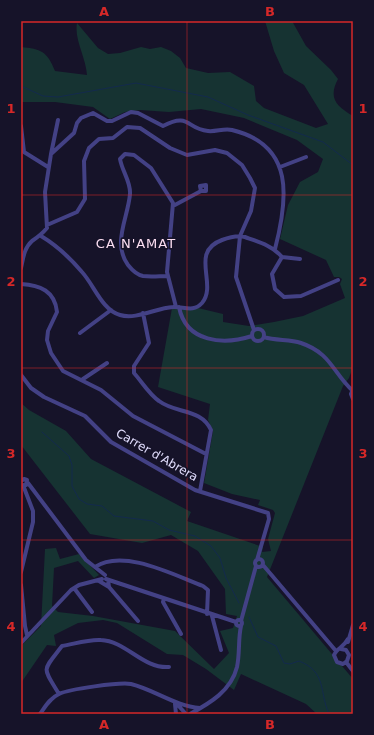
<svg xmlns="http://www.w3.org/2000/svg" width="374" height="735" viewBox="0 0 374 735" font-family="'DejaVu Sans',sans-serif">
<style>
.green{fill:#163332}
.lines{fill:none;stroke-linecap:round;stroke-linejoin:round}
.stream{stroke:#132a4d;stroke-width:1}
.minor{stroke:#434185;stroke-width:4}
.grid{fill:none;stroke:#d62828;stroke-width:1;stroke-opacity:0.55}
.labels{text-anchor:middle;dominant-baseline:central;stroke-width:3.5;stroke-linejoin:round;paint-order:stroke}
.street-label{font-size:12px;fill:#e1ddfd;stroke:#161329}
.neighbourhood-label{font-size:13px;letter-spacing:1px;fill:#fddff2;stroke:#161329}
.neatline{fill:none;stroke:#d62828;stroke-width:1.5}
.grid-label{font-size:13px;text-anchor:middle;font-weight:bold;fill:#d62828}
</style>
<rect width="100%" height="100%" fill="#161329"/>
<!-- green -->
<path class="green" d="M 265,21 L 292,21 L 306,46 L 331,70 L 338,79 C 328,98 336,106 353,116 L 353,367 L 349,378 L 343,386 L 267,577 L 353,679 L 353,714 L 317,714 L 306,704 L 241,674 L 234,690 L 206,669 L 183,655 L 167,654 L 117,623 L 103,620 L 78,623 L 54,635 L 56,646 L 47,645 L 21,683 L 21,646 L 41,626 L 45,549 L 56,548 L 60,559 L 79,554 L 99,575 L 94,578 L 78,561 L 54,568 L 52,606 L 58,612 L 93,616 L 175,631 L 214,669 L 229,653 L 220,631 L 233,628 L 237,616 L 226,614 L 225,589 L 198,551 L 171,535 L 142,543 L 90,534 L 21,445 L 21,403 L 29,410 L 66,431 L 91,459 L 191,512 L 187,521 L 263,547 L 262,552 L 271,551 L 268,539 L 275,513 L 273,510 L 258,505 L 260,500 L 232,494 L 204,483 L 213,431 L 208,420 L 210,404 L 158,387 L 172,308 L 189,310 L 198,308 L 223,314 L 223,322 L 249,326 L 274,322 L 303,316 L 345,298 L 340,284 L 342,279 L 339,277 L 334,277 L 326,260 L 280,239 L 288,205 L 300,182 L 318,172 L 323,159 L 297,140 L 244,118 L 201,109 L 169,112 L 140,110 L 125,112 L 110,119 L 93,107 L 55,102 L 21,102 L 21,47 C 41,49 47,51 55,71 L 87,75 C 86,57 74,40 77,23 L 98,48 L 108,54 L 120,53 L 141,47 L 150,49 L 161,47 L 171,51 L 180,58 L 186,68 L 208,73 L 230,72 L 254,86 L 256,101 L 264,108 L 316,128 L 328,124 L 304,85 L 284,73 L 274,51 Z"/>
<g class="lines">
<!-- stream -->
<path class="stream" d="M 21,86 L 43,96 L 58,97 L 136,83 L 208,97 L 248,115 L 323,142 L 353,165
M 42,432 L 69,456 L 72,465 L 72,486 L 79,499 L 87,504 L 102,506 L 114,516 L 153,521 L 169,530 L 195,536 L 211,546 L 220,558 L 226,578 L 239,603
M 249,617 L 258,637 L 276,646 L 284,663 L 290,664 L 299,661 C 327,672 319,692 329,714"/>
<!-- minor -->
<path class="minor" d="M 21,126 L 24,152 L 48,167
M 51,154 L 58,120
M 280,167 L 306,157
M 173,206 L 201,191 L 206,191 L 206,185 L 200,186 L 201,191
M 47,225 L 77,212 L 85,199 L 84,161 L 89,148 L 99,139 L 113,138 L 127,127 L 140,128 L 170,148 L 187,155 L 215,150 L 227,153 L 242,165 L 250,178 L 255,188 L 251,211 L 240,236 L 236,277 L 254,330
M 41,236 C 56,245 71,259 82,272 C 94,285 102,310 120,315 C 136,320 156,308 173,307 C 183,306 193,313 202,303 C 218,284 189,252 222,240 C 230,237 237,235 245,237 C 259,242 273,246 282,257
M 282,257 L 272,274 L 275,289 L 284,297 L 301,296 L 338,280
M 282,257 L 300,259
M 21,268 C 23,259 24,248 32,241 C 38,237 42,234 47,228 L 45,192 L 51,154 L 74,133 L 77,123 L 81,118 L 93,113 L 107,121 L 112,121 L 131,112 L 138,113 L 163,126 C 190,112 186,129 208,131 C 216,132 224,128 232,130 C 295,145 288,199 275,249
M 168,276 C 160,276 151,277 143,276 C 137,275 132,270 128,265 C 112,243 128,218 130,194 C 131,182 122,171 120,159 L 125,154 L 134,155 L 151,168 L 173,203 L 167,272 L 176,307
M 21,284 C 40,285 55,291 57,312 L 48,331 L 47,340 L 51,353 L 63,371 L 101,390 L 133,416 L 206,454
M 179,307 C 186,343 224,345 252,336
M 143,313 L 149,343 L 134,366 L 134,373 C 142,382 149,394 159,401 C 176,414 201,408 211,430 L 200,491
M252 335a6 6 0 1 1 12 0a6 6 0 1 1-12 0Z
M 80,333 L 111,310
M 264,337 C 276,341 289,339 301,343 C 331,353 333,373 353,391
M 21,375 L 31,388 L 44,397 L 85,416 L 111,442 L 195,490 L 268,513 L 269,519 L 257,560
M 83,379 L 107,363
M 353,399 L 351,394 L 353,389
M 21,481 L 24,479 L 27,480 L 26,485
M 28,483 L 86,560 L 105,575
M255 563a4 4 0 1 1 8 0a4 4 0 1 1-8 0Z
M 263,565 L 336,651
M 95,567 C 123,548 174,575 203,586 L 208,590 L 207,614
M 21,572 L 33,522 L 33,511 L 23,485
M 106,579 L 236,622
M 108,580 L 109,587 L 138,621
M 99,581 L 109,587
M 21,585 L 25,626 L 27,635
M 74,588 L 92,612
M 164,599 L 163,602 L 181,634
M 212,616 L 221,650
M236 623a3 3 0 1 1 6 0a3 3 0 1 1-6 0Z
M 241,621 L 256,566
M 348,642 L 353,625
M 21,643 L 71,590 L 79,585 L 102,579
M 341,649 L 346,650 L 349,655 L 347,661 L 343,664 L 337,662 L 334,655 C 337,648 344,647 348,639
M 346,662 L 353,671
M 59,694 C 42,666 42,672 62,646 C 74,644 89,639 101,640 C 126,641 143,669 169,667
M 175,702 L 186,714
M 175,704 L 176,714
M 40,714 C 45,707 50,698 59,694 C 69,689 120,682 131,684 C 155,690 175,706 200,708
M 190,714 C 210,703 231,691 237,667 C 240,653 238,639 241,626"/>
</g>
<!-- grid -->
<path class="grid" d="M 187,21 L 187,714M 21,195 L 353,195M 21,368 L 353,368M 21,540 L 353,540"/>
<g class="labels">
<!-- street labels -->
<g class="street-label">
<text transform="translate(157 455) rotate(30)">Carrer d'Abrera</text>
</g>
<!-- neighbourhood labels -->
<g class="neighbourhood-label">
<text x="136" y="243">CA N'AMAT</text>
</g>
</g>
<!-- border -->
<rect width="374" height="735" fill="none" stroke="#161329" stroke-width="44"/>
<rect x="22" y="22" width="330" height="691" class="neatline"/>
<g class="grid-label">
<text x="104" y="16">A</text>
<text x="270" y="16">B</text>
<text x="11" y="113">1</text>
<text x="363" y="113">1</text>
<text x="11" y="286">2</text>
<text x="363" y="286">2</text>
<text x="11" y="458">3</text>
<text x="363" y="458">3</text>
<text x="11" y="631">4</text>
<text x="363" y="631">4</text>
<text x="104" y="729">A</text>
<text x="270" y="729">B</text>
</g>
</svg>
